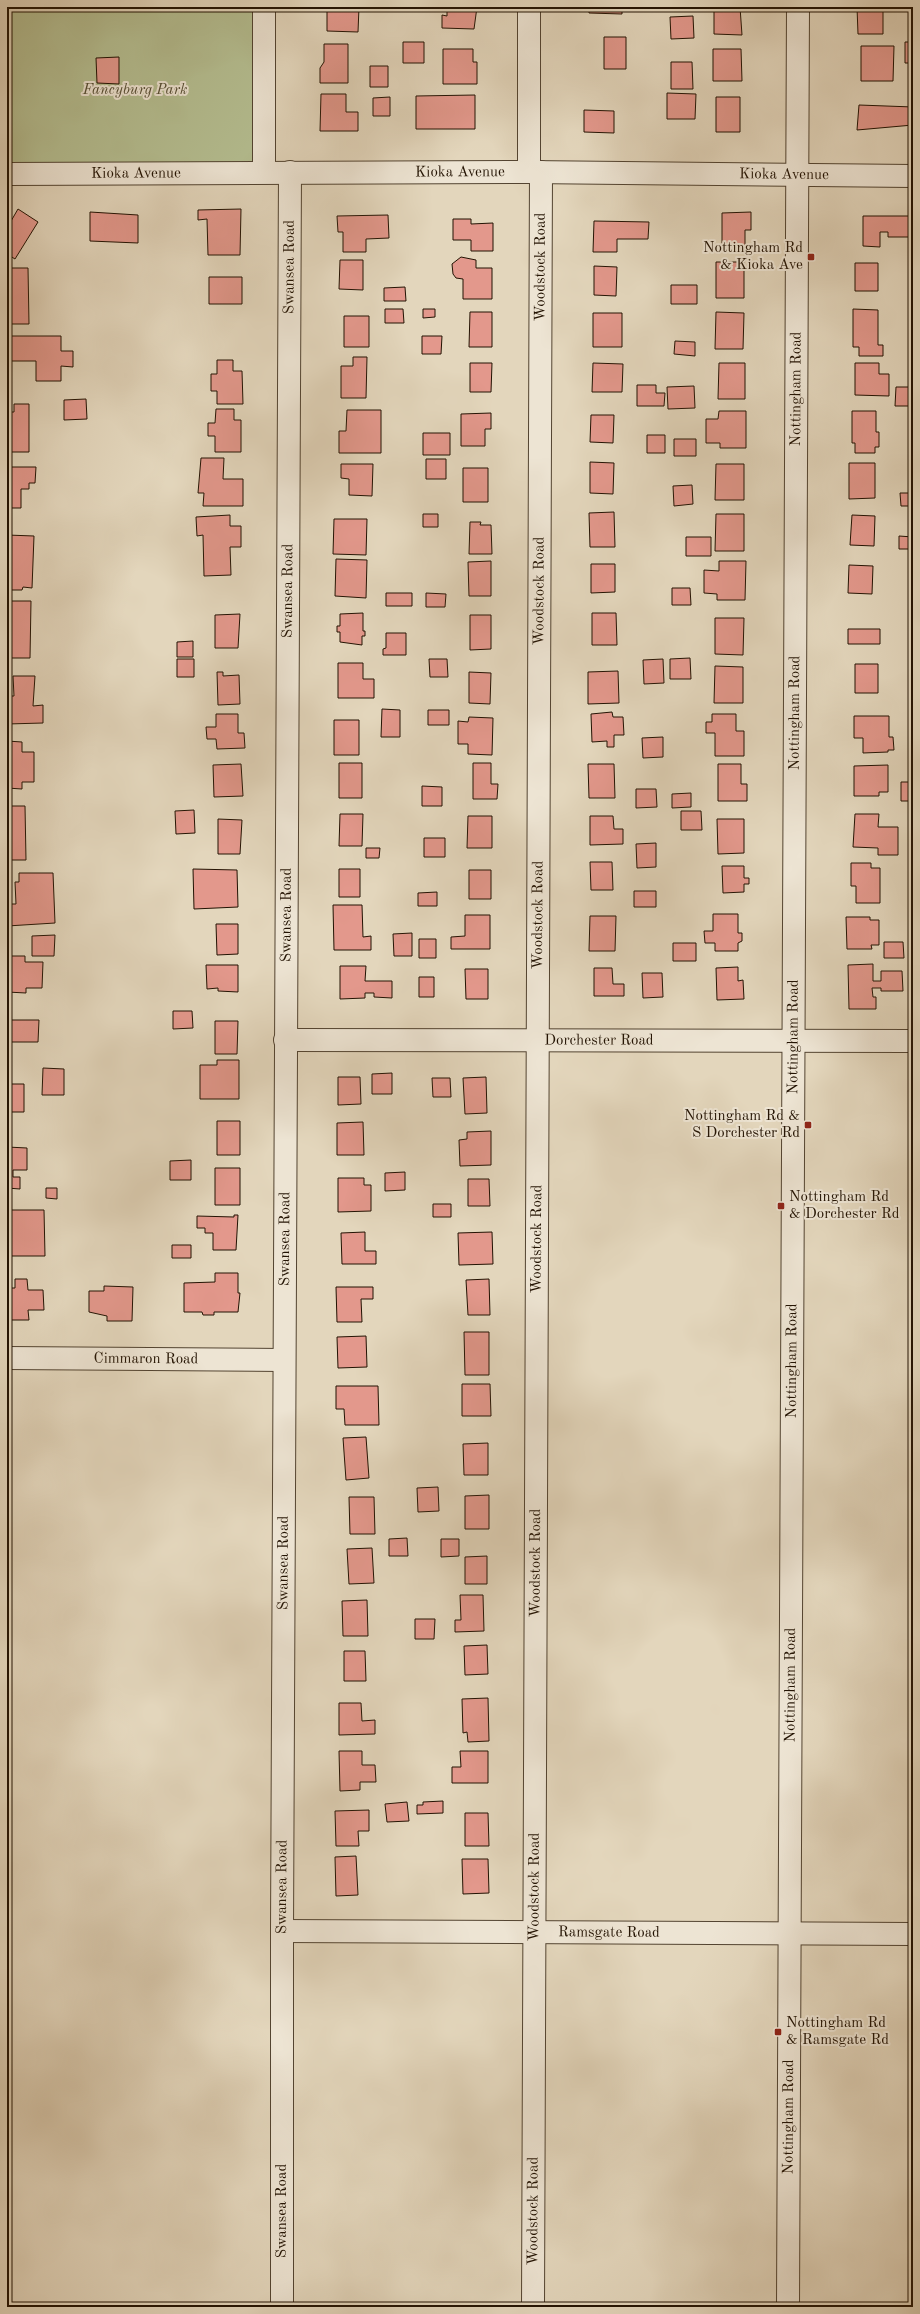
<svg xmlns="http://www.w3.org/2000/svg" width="920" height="2314" viewBox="0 0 920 2314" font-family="'Old Standard TT',serif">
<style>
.green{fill:#b4bd90;stroke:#6c684a}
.building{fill:#e3988c;stroke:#231303}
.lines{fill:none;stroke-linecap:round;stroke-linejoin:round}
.minor-casing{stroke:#534431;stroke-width:24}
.tertiary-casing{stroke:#534431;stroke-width:24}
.minor{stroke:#ede4d3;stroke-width:22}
.tertiary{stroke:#ede4d3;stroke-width:22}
.poi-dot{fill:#8f2418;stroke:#ede4d3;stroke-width:1.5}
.labels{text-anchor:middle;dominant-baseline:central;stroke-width:4;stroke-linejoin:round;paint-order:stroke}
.park-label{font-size:15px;font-style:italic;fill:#564e34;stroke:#ede4d3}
.street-label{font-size:15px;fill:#231303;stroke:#ede4d3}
.poi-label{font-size:15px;fill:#231303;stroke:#ede4d3;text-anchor:end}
</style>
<rect width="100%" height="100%" fill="#e3d6bc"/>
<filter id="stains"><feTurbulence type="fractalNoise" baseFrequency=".005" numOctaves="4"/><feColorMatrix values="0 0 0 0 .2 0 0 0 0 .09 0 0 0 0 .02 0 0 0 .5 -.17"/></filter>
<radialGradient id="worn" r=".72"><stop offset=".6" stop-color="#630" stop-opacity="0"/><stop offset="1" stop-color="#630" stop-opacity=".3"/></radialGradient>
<!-- green -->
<path class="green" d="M 7,7 L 264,7 L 264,172 L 7,174 Z"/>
<!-- building -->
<path class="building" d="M 325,7 L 359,7 L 358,32 L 327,31 L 327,11 L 325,11 Z
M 447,7 L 477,7 L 474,29 L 442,28 L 442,15 L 447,16 Z
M 589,7 L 622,7 L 622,14 L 589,13 Z
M 714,7 L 740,7 L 742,35 L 714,34 Z
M 857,7 L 883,7 L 883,34 L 858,34 Z
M 693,16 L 694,38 L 671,39 L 670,17 Z
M 604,37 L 626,37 L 626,69 L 604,69 Z
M 403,42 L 424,42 L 424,63 L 403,63 Z
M 905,42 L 913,42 L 913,63 L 905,63 Z
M 324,44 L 348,44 L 348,83 L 320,83 L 320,68 L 324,62 Z
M 861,46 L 894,46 L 893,81 L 861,81 Z
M 443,49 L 473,49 L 473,62 L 477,62 L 477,84 L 443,84 Z
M 713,49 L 741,49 L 742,81 L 713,81 Z
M 119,57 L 119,84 L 97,83 L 96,58 Z
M 671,62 L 692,62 L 693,89 L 671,89 Z
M 370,66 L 388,66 L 388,87 L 370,87 Z
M 667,93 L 696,94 L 695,119 L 667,119 Z
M 321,94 L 346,94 L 346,112 L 358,112 L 358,131 L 320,131 Z
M 475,95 L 475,129 L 416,129 L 416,96 Z
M 390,97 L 390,116 L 373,116 L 373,98 Z
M 716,97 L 740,97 L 740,132 L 716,132 Z
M 859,105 L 913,107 L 913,125 L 857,130 Z
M 584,110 L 614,111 L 614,133 L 584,132 Z
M 18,209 L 38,222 L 15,259 L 7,254 L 7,228 Z
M 241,209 L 240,255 L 208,255 L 207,219 L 198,220 L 198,210 Z
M 90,212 L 138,215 L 138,243 L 90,241 Z
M 751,212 L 751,230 L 745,230 L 745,249 L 722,249 L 722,213 Z
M 388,215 L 389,238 L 366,239 L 366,252 L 343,252 L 343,232 L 338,232 L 337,216 Z
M 863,216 L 913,216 L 913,237 L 888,237 L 888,232 L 880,232 L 880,247 L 863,246 Z
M 453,219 L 471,219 L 471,224 L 493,223 L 493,251 L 471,251 L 471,240 L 453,240 Z
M 594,221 L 649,222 L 648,239 L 617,239 L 617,252 L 593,252 Z
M 461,257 L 476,260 L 476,268 L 492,268 L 492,299 L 463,299 L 463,279 L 456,278 L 453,274 L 452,264 Z
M 340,260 L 363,260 L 363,290 L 339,289 Z
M 716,262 L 744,262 L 744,298 L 716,298 Z
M 855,263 L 878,263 L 878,291 L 855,291 Z
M 594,266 L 617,267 L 616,296 L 594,295 Z
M 7,268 L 28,268 L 29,324 L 7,324 Z
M 209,277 L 242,277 L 242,304 L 209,304 Z
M 671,285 L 697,285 L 697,304 L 671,304 Z
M 405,287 L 406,301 L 384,301 L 384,288 Z
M 385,309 L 403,309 L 404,323 L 385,323 Z
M 423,309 L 435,309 L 435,317 L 423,318 Z
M 853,309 L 878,310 L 878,345 L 883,345 L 883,356 L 859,356 L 859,347 L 853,347 Z
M 470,312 L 492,312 L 492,347 L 469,347 Z
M 716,312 L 744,313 L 743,349 L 715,349 Z
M 593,313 L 622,313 L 622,347 L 593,347 Z
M 344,316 L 369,316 L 369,347 L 344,347 Z
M 7,336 L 61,336 L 61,351 L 73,351 L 73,367 L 61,366 L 61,381 L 36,381 L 36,361 L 7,361 Z
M 422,336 L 442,336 L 441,354 L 422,354 Z
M 675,341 L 695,342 L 695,356 L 674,354 Z
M 353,357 L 367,357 L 366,398 L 341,398 L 341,366 L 353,366 Z
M 217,360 L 233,360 L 233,371 L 242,371 L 243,404 L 217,404 L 217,391 L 211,391 L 211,374 L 217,374 Z
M 470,363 L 492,363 L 491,392 L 470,392 Z
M 593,363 L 623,364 L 622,392 L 592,392 Z
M 719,363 L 745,363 L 745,399 L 718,399 Z
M 855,363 L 879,363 L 879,374 L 889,374 L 889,396 L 855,395 Z
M 637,385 L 656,385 L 656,393 L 665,393 L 664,406 L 637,406 Z
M 694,386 L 695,408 L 668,409 L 667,387 Z
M 896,387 L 913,387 L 913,406 L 895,406 Z
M 86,399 L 87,419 L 64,420 L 64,400 Z
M 14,404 L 29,404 L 29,452 L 7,452 L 7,412 L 14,412 Z
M 216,409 L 234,409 L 234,420 L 241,420 L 241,452 L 215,452 L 215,436 L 208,436 L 208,423 L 215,423 Z
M 347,410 L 381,410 L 381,453 L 339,453 L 339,431 L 346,431 Z
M 719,411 L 746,411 L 746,448 L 720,448 L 720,443 L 706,443 L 706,419 L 718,419 Z
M 852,411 L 876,411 L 876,432 L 879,432 L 879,447 L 875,447 L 875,453 L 855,453 L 855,443 L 852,443 Z
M 491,413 L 491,429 L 485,429 L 485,446 L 461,446 L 461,414 Z
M 591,415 L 614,415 L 613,443 L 590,442 Z
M 423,433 L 450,433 L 450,455 L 423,455 Z
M 647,435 L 665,435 L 665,453 L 647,453 Z
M 674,439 L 696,439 L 696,456 L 674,456 Z
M 201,458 L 224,458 L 223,479 L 243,479 L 243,506 L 203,506 L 204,493 L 198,493 Z
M 426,459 L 446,459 L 446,479 L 426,479 Z
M 590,462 L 614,463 L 613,494 L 590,493 Z
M 849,463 L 875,463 L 875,498 L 849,499 Z
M 341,464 L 373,464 L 372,496 L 349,495 L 349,479 L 341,478 Z
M 716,464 L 744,464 L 744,500 L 715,500 Z
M 7,467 L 36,467 L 35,483 L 29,483 L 29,489 L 21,489 L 21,508 L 7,508 Z
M 463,468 L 488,468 L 488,502 L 463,502 Z
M 692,485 L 693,504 L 674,506 L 673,486 Z
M 900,493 L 913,493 L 913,506 L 901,506 Z
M 614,512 L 615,547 L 590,547 L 589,513 Z
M 423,514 L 438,514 L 438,527 L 423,527 Z
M 716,514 L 744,514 L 744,551 L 715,551 Z
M 230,515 L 230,526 L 241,526 L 241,547 L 230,547 L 231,575 L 204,576 L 203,535 L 197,536 L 196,517 Z
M 852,515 L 875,516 L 874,546 L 850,545 Z
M 334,519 L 367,519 L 366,555 L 333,554 Z
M 470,522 L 481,522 L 480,525 L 491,525 L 492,554 L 469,554 Z
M 7,535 L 34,536 L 32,588 L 23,587 L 22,590 L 7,590 Z
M 899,536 L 913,537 L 913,549 L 899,549 Z
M 686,537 L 711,537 L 711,556 L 686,556 Z
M 336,559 L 367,560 L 366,598 L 335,596 Z
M 491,561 L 491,596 L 469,596 L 468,562 Z
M 719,561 L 746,561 L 745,600 L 717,600 L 717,594 L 704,593 L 704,570 L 719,571 Z
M 591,564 L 615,564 L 615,592 L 591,593 Z
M 849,565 L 873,566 L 872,594 L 848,593 Z
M 672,588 L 690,588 L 691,605 L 672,605 Z
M 386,593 L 412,593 L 412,606 L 386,606 Z
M 426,593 L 446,594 L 445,607 L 426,607 Z
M 7,601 L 31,601 L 30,658 L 7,658 Z
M 363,613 L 363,631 L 365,631 L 365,636 L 362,636 L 362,645 L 340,642 L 340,632 L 337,632 L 337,626 L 340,626 L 340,614 Z
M 592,613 L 616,613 L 617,645 L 592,645 Z
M 240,614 L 238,648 L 215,648 L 215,615 Z
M 470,615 L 491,615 L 491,649 L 470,650 Z
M 715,618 L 744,618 L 743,655 L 715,654 Z
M 848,629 L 880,629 L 880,644 L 848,644 Z
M 386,633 L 406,633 L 406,655 L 383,655 L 383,649 L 386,648 Z
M 193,641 L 193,657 L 177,657 L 177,642 Z
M 690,658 L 691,679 L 670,679 L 670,659 Z
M 177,659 L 194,659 L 194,677 L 177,677 Z
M 429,659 L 447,659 L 448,677 L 430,677 Z
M 663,659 L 664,683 L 644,684 L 643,660 Z
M 338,663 L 363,663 L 363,679 L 374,679 L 374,698 L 338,698 Z
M 855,664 L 878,664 L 878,693 L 855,693 Z
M 715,666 L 743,667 L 743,703 L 714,703 Z
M 618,671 L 619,703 L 588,704 L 588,672 Z
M 217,672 L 223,672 L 223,676 L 239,675 L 240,704 L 218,705 Z
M 469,672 L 491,673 L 490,704 L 469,703 Z
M 13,676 L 35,676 L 33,706 L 43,705 L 43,723 L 7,724 L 7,696 L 14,696 Z
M 382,709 L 400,710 L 400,737 L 381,737 Z
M 428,710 L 449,710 L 449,725 L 428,725 Z
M 612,712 L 613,717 L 623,717 L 624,735 L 614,735 L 614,747 L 607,747 L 607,741 L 592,742 L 591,714 Z
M 216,714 L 238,714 L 238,733 L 244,733 L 245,748 L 217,749 L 216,739 L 207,739 L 206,727 L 216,727 Z
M 712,714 L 736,714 L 736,731 L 744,731 L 744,756 L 715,756 L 715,733 L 706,733 L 706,722 L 712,722 Z
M 854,716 L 889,716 L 889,737 L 893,737 L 894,750 L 888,750 L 888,752 L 863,753 L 863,738 L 854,738 Z
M 469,717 L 493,718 L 492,755 L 468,754 L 468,744 L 458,744 L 458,721 L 468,722 Z
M 334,720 L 359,720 L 359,755 L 334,755 Z
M 663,737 L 663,757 L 643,758 L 642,738 Z
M 7,741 L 22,742 L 22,752 L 34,752 L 34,782 L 22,782 L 22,789 L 7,788 Z
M 339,763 L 362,763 L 362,798 L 339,798 Z
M 473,763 L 491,763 L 491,784 L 498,784 L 497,799 L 473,799 Z
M 241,764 L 243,796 L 214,797 L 213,765 Z
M 588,764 L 614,764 L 615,798 L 589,798 Z
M 718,764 L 741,764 L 741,784 L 747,784 L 747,801 L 718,801 Z
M 888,765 L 888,792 L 879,792 L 879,796 L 854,796 L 854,766 Z
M 901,782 L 913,782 L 913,801 L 901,801 Z
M 422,786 L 442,787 L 442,806 L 422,806 Z
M 636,789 L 656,789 L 657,807 L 636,808 Z
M 691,793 L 691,807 L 672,808 L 672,794 Z
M 7,806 L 25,806 L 26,860 L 7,860 Z
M 194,810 L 195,833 L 176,834 L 175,811 Z
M 681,811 L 701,811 L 702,830 L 681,830 Z
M 340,814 L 363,814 L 362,846 L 339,846 Z
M 855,814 L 879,814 L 878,827 L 898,827 L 898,855 L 878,855 L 878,848 L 853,847 Z
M 468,816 L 492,816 L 492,848 L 467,848 Z
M 590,816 L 613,816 L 614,829 L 623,829 L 623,844 L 590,845 Z
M 218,819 L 242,820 L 240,854 L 218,854 Z
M 717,819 L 744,819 L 744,853 L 718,854 Z
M 424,838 L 445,838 L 445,857 L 424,857 Z
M 656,843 L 656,867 L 637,868 L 636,844 Z
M 366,848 L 380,848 L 379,858 L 366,858 Z
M 590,862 L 612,862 L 613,890 L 591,890 Z
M 851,863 L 871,863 L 871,868 L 880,868 L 880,903 L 856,903 L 856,886 L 851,886 Z
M 722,866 L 744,866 L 744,878 L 749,878 L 749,884 L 744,884 L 744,892 L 723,893 Z
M 193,869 L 237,870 L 238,907 L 194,909 Z
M 339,869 L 360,869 L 360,897 L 339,897 Z
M 469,870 L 491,870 L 491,899 L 469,899 Z
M 19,873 L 53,873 L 55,923 L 7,926 L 7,904 L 16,904 L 15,882 L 19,882 Z
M 634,891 L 656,891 L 656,907 L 634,907 Z
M 437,892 L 437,906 L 418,906 L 418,893 Z
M 333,905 L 362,905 L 363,937 L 371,936 L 371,950 L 334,950 Z
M 713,914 L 738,914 L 738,933 L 742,933 L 742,941 L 738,943 L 738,951 L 715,951 L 715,943 L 705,943 L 704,931 L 713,931 Z
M 465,915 L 490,915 L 490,949 L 451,949 L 451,937 L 465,936 Z
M 590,916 L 616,916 L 615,951 L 589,951 Z
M 846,917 L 870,917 L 870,920 L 879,920 L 879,945 L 871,945 L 872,949 L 847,949 Z
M 216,924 L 238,924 L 238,954 L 217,955 Z
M 412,933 L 412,956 L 394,956 L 393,934 Z
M 55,935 L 54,956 L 32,956 L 32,936 Z
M 419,939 L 436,939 L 436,958 L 419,958 Z
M 884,942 L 903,942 L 904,958 L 884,958 Z
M 673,943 L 696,943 L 696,961 L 673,961 Z
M 7,956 L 25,956 L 25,962 L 43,962 L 42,988 L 26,988 L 26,993 L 7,992 Z
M 873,964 L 873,981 L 881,981 L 881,971 L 902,971 L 903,991 L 881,991 L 881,988 L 872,988 L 873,997 L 876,997 L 876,1009 L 849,1009 L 848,965 Z
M 206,965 L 238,965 L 238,992 L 218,991 L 218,988 L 207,989 Z
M 340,966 L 366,966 L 365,981 L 392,981 L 392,998 L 374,997 L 374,993 L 365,993 L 365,998 L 340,999 Z
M 738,967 L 738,981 L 743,980 L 744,999 L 717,1000 L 716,968 Z
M 594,968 L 612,968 L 613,984 L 624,984 L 624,996 L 594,996 Z
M 465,969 L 488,969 L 488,999 L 466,999 Z
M 642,973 L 662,973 L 663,997 L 643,998 Z
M 419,977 L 434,977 L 434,997 L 419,997 Z
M 173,1011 L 192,1011 L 193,1028 L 173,1029 Z
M 7,1020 L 39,1020 L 38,1042 L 7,1042 Z
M 215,1021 L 238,1021 L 237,1054 L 215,1054 Z
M 217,1060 L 239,1060 L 239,1099 L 200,1099 L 200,1065 L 217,1065 Z
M 43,1068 L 64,1069 L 64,1095 L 42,1095 Z
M 392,1073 L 392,1094 L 372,1094 L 372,1074 Z
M 338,1077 L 360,1077 L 361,1104 L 338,1105 Z
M 486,1077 L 487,1113 L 465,1114 L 463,1078 Z
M 432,1078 L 450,1078 L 451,1097 L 433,1097 Z
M 7,1084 L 24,1084 L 24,1112 L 7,1112 Z
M 217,1121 L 240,1121 L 240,1155 L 217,1155 Z
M 363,1122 L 364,1155 L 337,1155 L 337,1123 Z
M 491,1131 L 491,1165 L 460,1166 L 459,1140 L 467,1139 L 467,1132 Z
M 7,1147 L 27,1148 L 27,1170 L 13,1170 L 13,1177 L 20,1177 L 20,1189 L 7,1188 Z
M 191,1160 L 191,1180 L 170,1180 L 170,1161 Z
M 215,1168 L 240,1168 L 240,1205 L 215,1205 Z
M 405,1172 L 405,1190 L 385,1191 L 385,1173 Z
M 338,1178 L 364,1178 L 364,1185 L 371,1185 L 371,1211 L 338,1212 Z
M 468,1179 L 489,1179 L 490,1206 L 468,1206 Z
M 46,1188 L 57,1188 L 57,1199 L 46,1198 Z
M 433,1204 L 451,1204 L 451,1217 L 433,1217 Z
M 7,1210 L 44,1210 L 45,1256 L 7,1256 Z
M 234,1215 L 238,1215 L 236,1250 L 213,1250 L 213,1233 L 205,1233 L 205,1228 L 197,1228 L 197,1216 L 234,1217 Z
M 365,1232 L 365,1251 L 376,1251 L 376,1264 L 342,1264 L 341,1233 Z
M 492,1232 L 493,1264 L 459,1265 L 458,1233 Z
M 172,1245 L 191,1245 L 191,1258 L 172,1258 Z
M 215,1273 L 238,1273 L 238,1293 L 240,1293 L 238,1312 L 214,1312 L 214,1315 L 203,1315 L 202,1312 L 184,1312 L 184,1283 L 215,1282 Z
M 15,1279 L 27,1279 L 28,1290 L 43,1290 L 44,1310 L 28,1310 L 29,1320 L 7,1320 L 7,1288 L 15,1288 Z
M 489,1279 L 490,1315 L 468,1315 L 466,1280 Z
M 104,1286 L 133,1287 L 132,1321 L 107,1321 L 107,1316 L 89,1312 L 89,1291 L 104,1291 Z
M 336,1287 L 373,1287 L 373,1299 L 361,1299 L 362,1322 L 337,1322 Z
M 464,1332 L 489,1332 L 489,1375 L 465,1375 Z
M 366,1336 L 367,1367 L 338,1368 L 337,1337 Z
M 462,1384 L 490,1384 L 491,1416 L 462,1416 Z
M 336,1386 L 378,1386 L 379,1425 L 345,1425 L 344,1409 L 336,1409 Z
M 366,1437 L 369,1478 L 346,1480 L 343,1438 Z
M 488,1443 L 488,1475 L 464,1475 L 463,1444 Z
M 438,1487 L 439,1511 L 418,1512 L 417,1488 Z
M 489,1495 L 489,1529 L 465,1529 L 465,1496 Z
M 349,1497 L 374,1497 L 375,1534 L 350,1534 Z
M 407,1538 L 408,1556 L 389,1556 L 389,1539 Z
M 441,1539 L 459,1539 L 459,1556 L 441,1557 Z
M 372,1548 L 374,1583 L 349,1584 L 347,1549 Z
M 487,1556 L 487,1584 L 465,1584 L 465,1557 Z
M 460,1595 L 483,1595 L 484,1631 L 455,1632 L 455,1620 L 461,1620 Z
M 367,1600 L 368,1636 L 343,1636 L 342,1601 Z
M 415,1619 L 435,1619 L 434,1639 L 415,1639 Z
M 487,1645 L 488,1674 L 465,1675 L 464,1646 Z
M 344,1651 L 365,1651 L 366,1681 L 344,1681 Z
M 488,1698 L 489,1741 L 468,1742 L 467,1732 L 463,1733 L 462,1699 Z
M 339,1703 L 361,1703 L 362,1721 L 375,1720 L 375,1734 L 339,1735 Z
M 339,1751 L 362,1751 L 362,1765 L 375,1765 L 376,1782 L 360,1782 L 360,1790 L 340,1791 Z
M 460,1751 L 488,1751 L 488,1783 L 452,1783 L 452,1767 L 461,1767 Z
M 443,1801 L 443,1813 L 417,1814 L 417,1805 L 423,1805 L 423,1802 Z
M 407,1802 L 409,1821 L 387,1822 L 385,1804 Z
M 369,1810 L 369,1831 L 358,1831 L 359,1846 L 336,1846 L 335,1811 Z
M 465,1813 L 488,1813 L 489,1846 L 465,1846 Z
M 356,1856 L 358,1895 L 336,1896 L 335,1857 Z
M 462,1859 L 488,1859 L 489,1893 L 463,1894 Z"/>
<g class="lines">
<defs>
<g id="minor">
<path d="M 264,172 L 264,7"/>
<path d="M 529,172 L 529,7"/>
<path id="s1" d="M 285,1040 L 913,1041"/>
<path id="s2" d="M 7,1358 L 284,1360"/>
<path id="s3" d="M 282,1931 L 913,1934"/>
<path id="s4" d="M 282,2307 L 282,1931 L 290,172"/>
<path id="s5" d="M 533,2307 L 541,172"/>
</g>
<g id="tertiary">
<path id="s6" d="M 7,174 L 529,172 L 913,176"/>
<path id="s7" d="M 788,2307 L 798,7"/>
</g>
</defs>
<!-- minor casing -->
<use href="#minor" class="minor-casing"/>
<!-- tertiary casing -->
<use href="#tertiary" class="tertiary-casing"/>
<!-- minor -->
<use href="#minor" class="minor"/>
<!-- tertiary -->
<use href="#tertiary" class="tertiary"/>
</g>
<!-- markers -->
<g class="poi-dot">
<rect x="807" y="253" width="8" height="8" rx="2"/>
<rect x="804" y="1121" width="8" height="8" rx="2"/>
<rect x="777" y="1202" width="8" height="8" rx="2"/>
<rect x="774" y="2028" width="8" height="8" rx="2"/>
</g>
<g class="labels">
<!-- park labels -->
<g class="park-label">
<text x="135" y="90">Fancyburg Park</text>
</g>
<!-- street labels -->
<g class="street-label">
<text stroke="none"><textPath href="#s6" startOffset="129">Kioka Avenue</textPath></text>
<text stroke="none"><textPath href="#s6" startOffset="453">Kioka Avenue</textPath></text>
<text stroke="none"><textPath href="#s6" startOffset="777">Kioka Avenue</textPath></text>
<text stroke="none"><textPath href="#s4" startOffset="2040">Swansea Road</textPath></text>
<text stroke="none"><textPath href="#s5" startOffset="2040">Woodstock Road</textPath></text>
<text stroke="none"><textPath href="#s7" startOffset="1918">Nottingham Road</textPath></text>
<text stroke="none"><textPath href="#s4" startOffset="1716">Swansea Road</textPath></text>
<text stroke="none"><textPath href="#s5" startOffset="1716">Woodstock Road</textPath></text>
<text stroke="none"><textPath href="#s7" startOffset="1594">Nottingham Road</textPath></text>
<text stroke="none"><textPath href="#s4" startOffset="1392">Swansea Road</textPath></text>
<text stroke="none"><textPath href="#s5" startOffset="1392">Woodstock Road</textPath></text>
<text stroke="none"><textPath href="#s7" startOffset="1270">Nottingham Road</textPath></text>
<text stroke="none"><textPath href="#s1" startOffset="314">Dorchester Road</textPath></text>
<text stroke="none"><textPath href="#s4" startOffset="1068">Swansea Road</textPath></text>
<text stroke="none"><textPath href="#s5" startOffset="1068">Woodstock Road</textPath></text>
<text stroke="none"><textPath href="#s2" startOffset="139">Cimmaron Road</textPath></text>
<text stroke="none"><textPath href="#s7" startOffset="946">Nottingham Road</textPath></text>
<text stroke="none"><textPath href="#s4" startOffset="744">Swansea Road</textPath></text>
<text stroke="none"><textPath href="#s5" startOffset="744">Woodstock Road</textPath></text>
<text stroke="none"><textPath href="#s7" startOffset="622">Nottingham Road</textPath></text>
<text stroke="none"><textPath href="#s4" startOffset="420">Swansea Road</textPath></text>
<text stroke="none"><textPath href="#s5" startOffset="420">Woodstock Road</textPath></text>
<text stroke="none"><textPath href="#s3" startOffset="327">Ramsgate Road</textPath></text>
<text stroke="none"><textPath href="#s7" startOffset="190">Nottingham Road</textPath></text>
<text transform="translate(282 2211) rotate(-90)">Swansea Road</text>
<text stroke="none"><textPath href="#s5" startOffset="96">Woodstock Road</textPath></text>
</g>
<!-- poi labels -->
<g class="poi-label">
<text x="803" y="248">Nottingham Rd<tspan x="803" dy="17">&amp; Kioka Ave</tspan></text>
<text x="800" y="1116">Nottingham Rd &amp;<tspan x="800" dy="17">S Dorchester Rd</tspan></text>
<text x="789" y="1197" text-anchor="start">Nottingham Rd<tspan x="789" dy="17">&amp; Dorchester Rd</tspan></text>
<text x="786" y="2023" text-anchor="start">Nottingham Rd<tspan x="786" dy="17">&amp; Ramsgate Rd</tspan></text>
</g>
</g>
<!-- margin -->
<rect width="920" height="2314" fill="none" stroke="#e3d6bc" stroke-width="24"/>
<rect x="8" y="8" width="904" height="2298" fill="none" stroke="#231303" stroke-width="2"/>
<rect x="12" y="12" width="896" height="2290" fill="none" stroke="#231303"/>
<rect width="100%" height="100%" filter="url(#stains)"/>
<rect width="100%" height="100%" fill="url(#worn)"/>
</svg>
